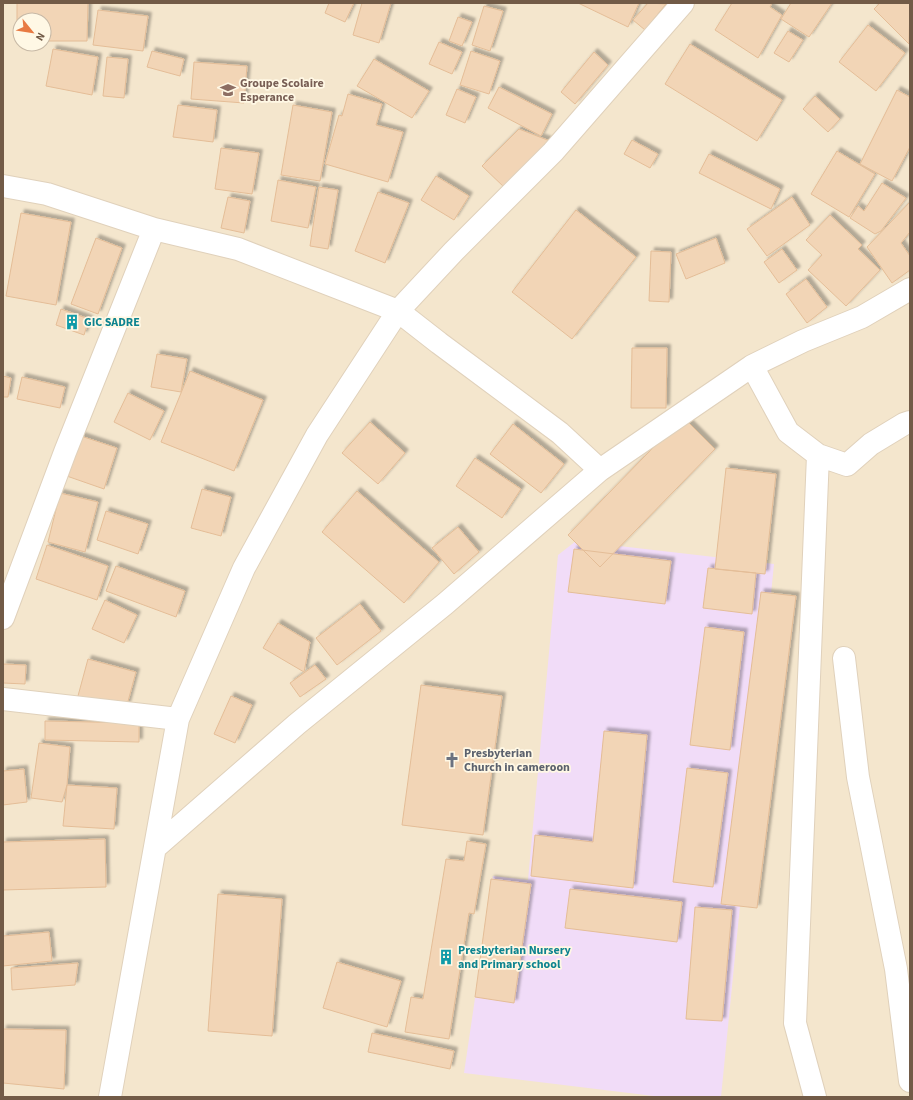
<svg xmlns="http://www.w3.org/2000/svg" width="913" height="1100" viewBox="0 0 913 1100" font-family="'Source Sans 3',sans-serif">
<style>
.residential{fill:#f4e6cd;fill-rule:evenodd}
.education{fill:#f1dcf8}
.building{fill:#f2d5b6;stroke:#e4bd97;filter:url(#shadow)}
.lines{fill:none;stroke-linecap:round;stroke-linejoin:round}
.minor-casing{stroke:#e0d1bb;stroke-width:24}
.minor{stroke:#fff;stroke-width:22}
.labels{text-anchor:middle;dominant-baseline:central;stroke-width:3.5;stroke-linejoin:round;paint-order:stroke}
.education-label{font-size:12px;font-weight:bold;fill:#785e54;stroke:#fff8e5;text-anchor:start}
.culture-label{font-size:12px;font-weight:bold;fill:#0d838f;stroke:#fff8e5;text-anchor:start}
.worship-label{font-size:12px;font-weight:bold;fill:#5b616d;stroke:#fff8e5;text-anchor:start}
</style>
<defs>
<filter id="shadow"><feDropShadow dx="3.5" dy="-3.5" stdDeviation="1" flood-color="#0004"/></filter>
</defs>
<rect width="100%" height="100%" fill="#fcf4df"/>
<!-- residential -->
<path class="residential" d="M 3,3 L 910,3 L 910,1097 L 3,1097 ZM 20,20 L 44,20 L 44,44 L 20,44 Z"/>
<!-- education -->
<path class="education" d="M 576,541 L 774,564 L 721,1097 L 662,1097 L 464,1073 L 493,876 L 528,880 L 558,555 Z"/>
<!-- building -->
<path class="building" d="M 17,3 L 88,3 L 87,41 L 44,41 L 44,20 L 20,20 L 20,40 L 17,40 Z
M 329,3 L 354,3 L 345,22 L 325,13 Z
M 362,3 L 391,3 L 379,43 L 353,35 Z
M 578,3 L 639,3 L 628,27 Z
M 648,3 L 666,4 L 645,30 L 633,20 Z
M 732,3 L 772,3 L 770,7 L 782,15 L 758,58 L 715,30 Z
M 791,3 L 832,3 L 809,37 L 781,19 Z
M 880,3 L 910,3 L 909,44 L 874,9 Z
M 484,6 L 503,11 L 490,51 L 472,45 Z
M 98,10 L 148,16 L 143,51 L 93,45 Z
M 458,17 L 472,22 L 462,46 L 449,41 Z
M 868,25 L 905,53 L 876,91 L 839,62 Z
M 788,31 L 803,40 L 789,62 L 774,53 Z
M 439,42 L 462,52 L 452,74 L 429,64 Z
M 690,44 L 782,100 L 757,141 L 665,84 Z
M 53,49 L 98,57 L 92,95 L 46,86 Z
M 152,51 L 184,59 L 180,76 L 147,67 Z
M 471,51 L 500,61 L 489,94 L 460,85 Z
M 594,52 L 608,65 L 575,104 L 561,92 Z
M 107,57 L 128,59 L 124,98 L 103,96 Z
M 374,59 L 429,91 L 412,118 L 357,86 Z
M 194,62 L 247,66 L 244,103 L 191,99 Z
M 499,87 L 552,114 L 541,136 L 488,108 Z
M 457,89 L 476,97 L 465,123 L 446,115 Z
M 897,90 L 910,97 L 910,147 L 892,181 L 860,164 Z
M 348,94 L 382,104 L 376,125 L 403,132 L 388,182 L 325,164 L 339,115 L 342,116 Z
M 815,96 L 840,119 L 828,132 L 803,109 Z
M 178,105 L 217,110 L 213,142 L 173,137 Z
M 293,105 L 332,112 L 320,181 L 281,175 Z
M 519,129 L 550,141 L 506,189 L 482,166 Z
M 632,140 L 658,154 L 650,168 L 624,154 Z
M 221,148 L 259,153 L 252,194 L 215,189 Z
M 837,151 L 875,174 L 849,217 L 811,194 Z
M 709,154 L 780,189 L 771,209 L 699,173 Z
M 436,176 L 469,196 L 454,220 L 421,200 Z
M 278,180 L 316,187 L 308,228 L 271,221 Z
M 882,183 L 906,198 L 881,231 L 875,234 L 850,218 L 858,206 L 864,211 Z
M 319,187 L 338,190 L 328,249 L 310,246 Z
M 378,192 L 409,203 L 385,263 L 355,251 Z
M 228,197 L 250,201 L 244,233 L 221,228 Z
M 792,197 L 810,225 L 767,256 L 747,229 Z
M 910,202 L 910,232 L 901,243 L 910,256 L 910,270 L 892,283 L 867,247 Z
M 576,210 L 636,257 L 572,339 L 512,292 Z
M 21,213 L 71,222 L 56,305 L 6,296 Z
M 830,215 L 862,245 L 858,249 L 880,270 L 846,306 L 808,270 L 822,255 L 806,240 Z
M 96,238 L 122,248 L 98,314 L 71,304 Z
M 716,238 L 725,263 L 686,279 L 676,254 Z
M 782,249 L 797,270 L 779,283 L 764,262 Z
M 651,251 L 671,252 L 669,302 L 649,301 Z
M 806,279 L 827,307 L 807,323 L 786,294 Z
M 61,309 L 89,319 L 84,335 L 56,325 Z
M 632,348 L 667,348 L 666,408 L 631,408 Z
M 157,354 L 187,359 L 181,392 L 151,387 Z
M 190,371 L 263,400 L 234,471 L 161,442 Z
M 3,376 L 11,378 L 8,397 L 3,397 Z
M 22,377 L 65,387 L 60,408 L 17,399 Z
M 128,393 L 164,411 L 150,440 L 114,422 Z
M 683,417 L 715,449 L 600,567 L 568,535 Z
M 370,422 L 405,453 L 378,484 L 342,453 Z
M 513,424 L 564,464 L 541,493 L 490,454 Z
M 75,434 L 117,448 L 104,489 L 61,474 Z
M 475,458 L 521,489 L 502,518 L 456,486 Z
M 726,468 L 776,474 L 765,574 L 715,569 Z
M 202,489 L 231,497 L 221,536 L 191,528 Z
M 357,491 L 439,562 L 404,603 L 322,532 Z
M 60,493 L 98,502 L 85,552 L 48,542 Z
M 106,511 L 148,524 L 138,554 L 97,540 Z
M 458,527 L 479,552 L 454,574 L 432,548 Z
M 47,545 L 108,566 L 97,600 L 36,579 Z
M 574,549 L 671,561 L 665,604 L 568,592 Z
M 116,566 L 185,591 L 176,617 L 106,591 Z
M 708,568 L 756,573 L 752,614 L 703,608 Z
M 761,592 L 796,596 L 757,908 L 721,904 Z
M 105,600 L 137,615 L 124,643 L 92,629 Z
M 360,604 L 381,631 L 337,665 L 316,638 Z
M 278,623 L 310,642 L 304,672 L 263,648 Z
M 705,627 L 744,632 L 730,750 L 690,745 Z
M 88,659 L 136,672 L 127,705 L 75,707 Z
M 3,664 L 26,665 L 25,684 L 3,683 Z
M 315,665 L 326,679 L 300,697 L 290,683 Z
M 421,685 L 502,696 L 483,835 L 402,825 Z
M 231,696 L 252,705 L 235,743 L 214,734 Z
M 45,721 L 139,723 L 139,742 L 45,740 Z
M 604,731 L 647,735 L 633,888 L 531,876 L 535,835 L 593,842 Z
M 39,743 L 70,747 L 67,785 L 62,802 L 31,798 Z
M 687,768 L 728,773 L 713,887 L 673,882 Z
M 24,769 L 27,802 L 3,805 L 3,771 Z
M 67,785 L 117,788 L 114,829 L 63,826 Z
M 105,839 L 106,887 L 3,890 L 3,842 Z
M 467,841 L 486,844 L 474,914 L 469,913 L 449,1039 L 405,1032 L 411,997 L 423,999 L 446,859 L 464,861 Z
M 491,879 L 531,884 L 514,1003 L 475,997 Z
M 570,889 L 682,902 L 677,942 L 565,928 Z
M 218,894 L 282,899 L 272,1036 L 208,1031 Z
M 695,907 L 732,910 L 722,1021 L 686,1019 Z
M 49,932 L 52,961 L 3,966 L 3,936 Z
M 337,962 L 401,981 L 387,1027 L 323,1008 Z
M 78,963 L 75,985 L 12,990 L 11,968 Z
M 3,1029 L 66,1030 L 64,1089 L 3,1083 Z
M 372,1033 L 454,1051 L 450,1069 L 368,1052 Z"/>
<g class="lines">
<defs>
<path id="minor" d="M 3,186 L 47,194 L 154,229 L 238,249 L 398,311 L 439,343 L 560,433 L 600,470
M 752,366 L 788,432 L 818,455 L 847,465 L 871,444 L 904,424 L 910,422
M 3,618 L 65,452 L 154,229
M 844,658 L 858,777 L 896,969 L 910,1081
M 3,699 L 178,719
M 156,847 L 297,724 L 445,604 L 600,470 L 752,366 L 803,341 L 862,317 L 910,289
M 110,1097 L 178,719 L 244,568 L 317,435 L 398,311 L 454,251 L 553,152 L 683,3
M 815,1097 L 795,1023 L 818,455"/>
</defs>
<!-- minor casing -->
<use href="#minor" class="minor-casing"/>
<!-- minor -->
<use href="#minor" class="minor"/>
</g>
<!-- icons -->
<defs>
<symbol id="school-bare" viewBox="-9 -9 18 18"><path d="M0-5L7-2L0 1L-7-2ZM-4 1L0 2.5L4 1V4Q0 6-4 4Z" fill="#8d6e63" stroke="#fff8e5" stroke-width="2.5" paint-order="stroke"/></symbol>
<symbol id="building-bare" viewBox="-9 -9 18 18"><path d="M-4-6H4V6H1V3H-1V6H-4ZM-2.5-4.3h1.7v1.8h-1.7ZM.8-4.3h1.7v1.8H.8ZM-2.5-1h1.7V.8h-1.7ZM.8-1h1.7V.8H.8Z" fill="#0f9aa8" stroke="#fff8e5" stroke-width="2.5" paint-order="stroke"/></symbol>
<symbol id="church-bare" viewBox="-9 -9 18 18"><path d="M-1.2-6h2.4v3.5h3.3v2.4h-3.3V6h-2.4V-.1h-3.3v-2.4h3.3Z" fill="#6b7280" stroke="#fff8e5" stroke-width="2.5" paint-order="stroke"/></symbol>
</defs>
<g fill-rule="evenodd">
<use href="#school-bare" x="217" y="79" width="22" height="22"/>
<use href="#building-bare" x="61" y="311" width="22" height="22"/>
<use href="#church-bare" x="441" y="749" width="22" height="22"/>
<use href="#building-bare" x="435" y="946" width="22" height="22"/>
</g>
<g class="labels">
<!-- education labels -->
<g class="education-label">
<text x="240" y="83">Groupe Scolaire<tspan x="240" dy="14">Esperance</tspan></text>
</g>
<!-- culture labels -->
<g class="culture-label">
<text x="84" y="322">GIC SADRE</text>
<text x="458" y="950">Presbyterian Nursery<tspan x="458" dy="14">and Primary school</tspan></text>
</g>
<!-- worship labels -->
<g class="worship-label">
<text x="464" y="753">Presbyterian<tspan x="464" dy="14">Church in cameroon</tspan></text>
</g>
</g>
<!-- border -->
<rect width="913" height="1100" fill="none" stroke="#725b47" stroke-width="8"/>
<!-- north arrow -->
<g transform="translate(32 32) rotate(120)"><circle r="19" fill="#fff8e5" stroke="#c7b9a6"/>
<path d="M0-3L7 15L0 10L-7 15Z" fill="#e87a42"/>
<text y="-6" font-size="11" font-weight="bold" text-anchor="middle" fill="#725b47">N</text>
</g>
</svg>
